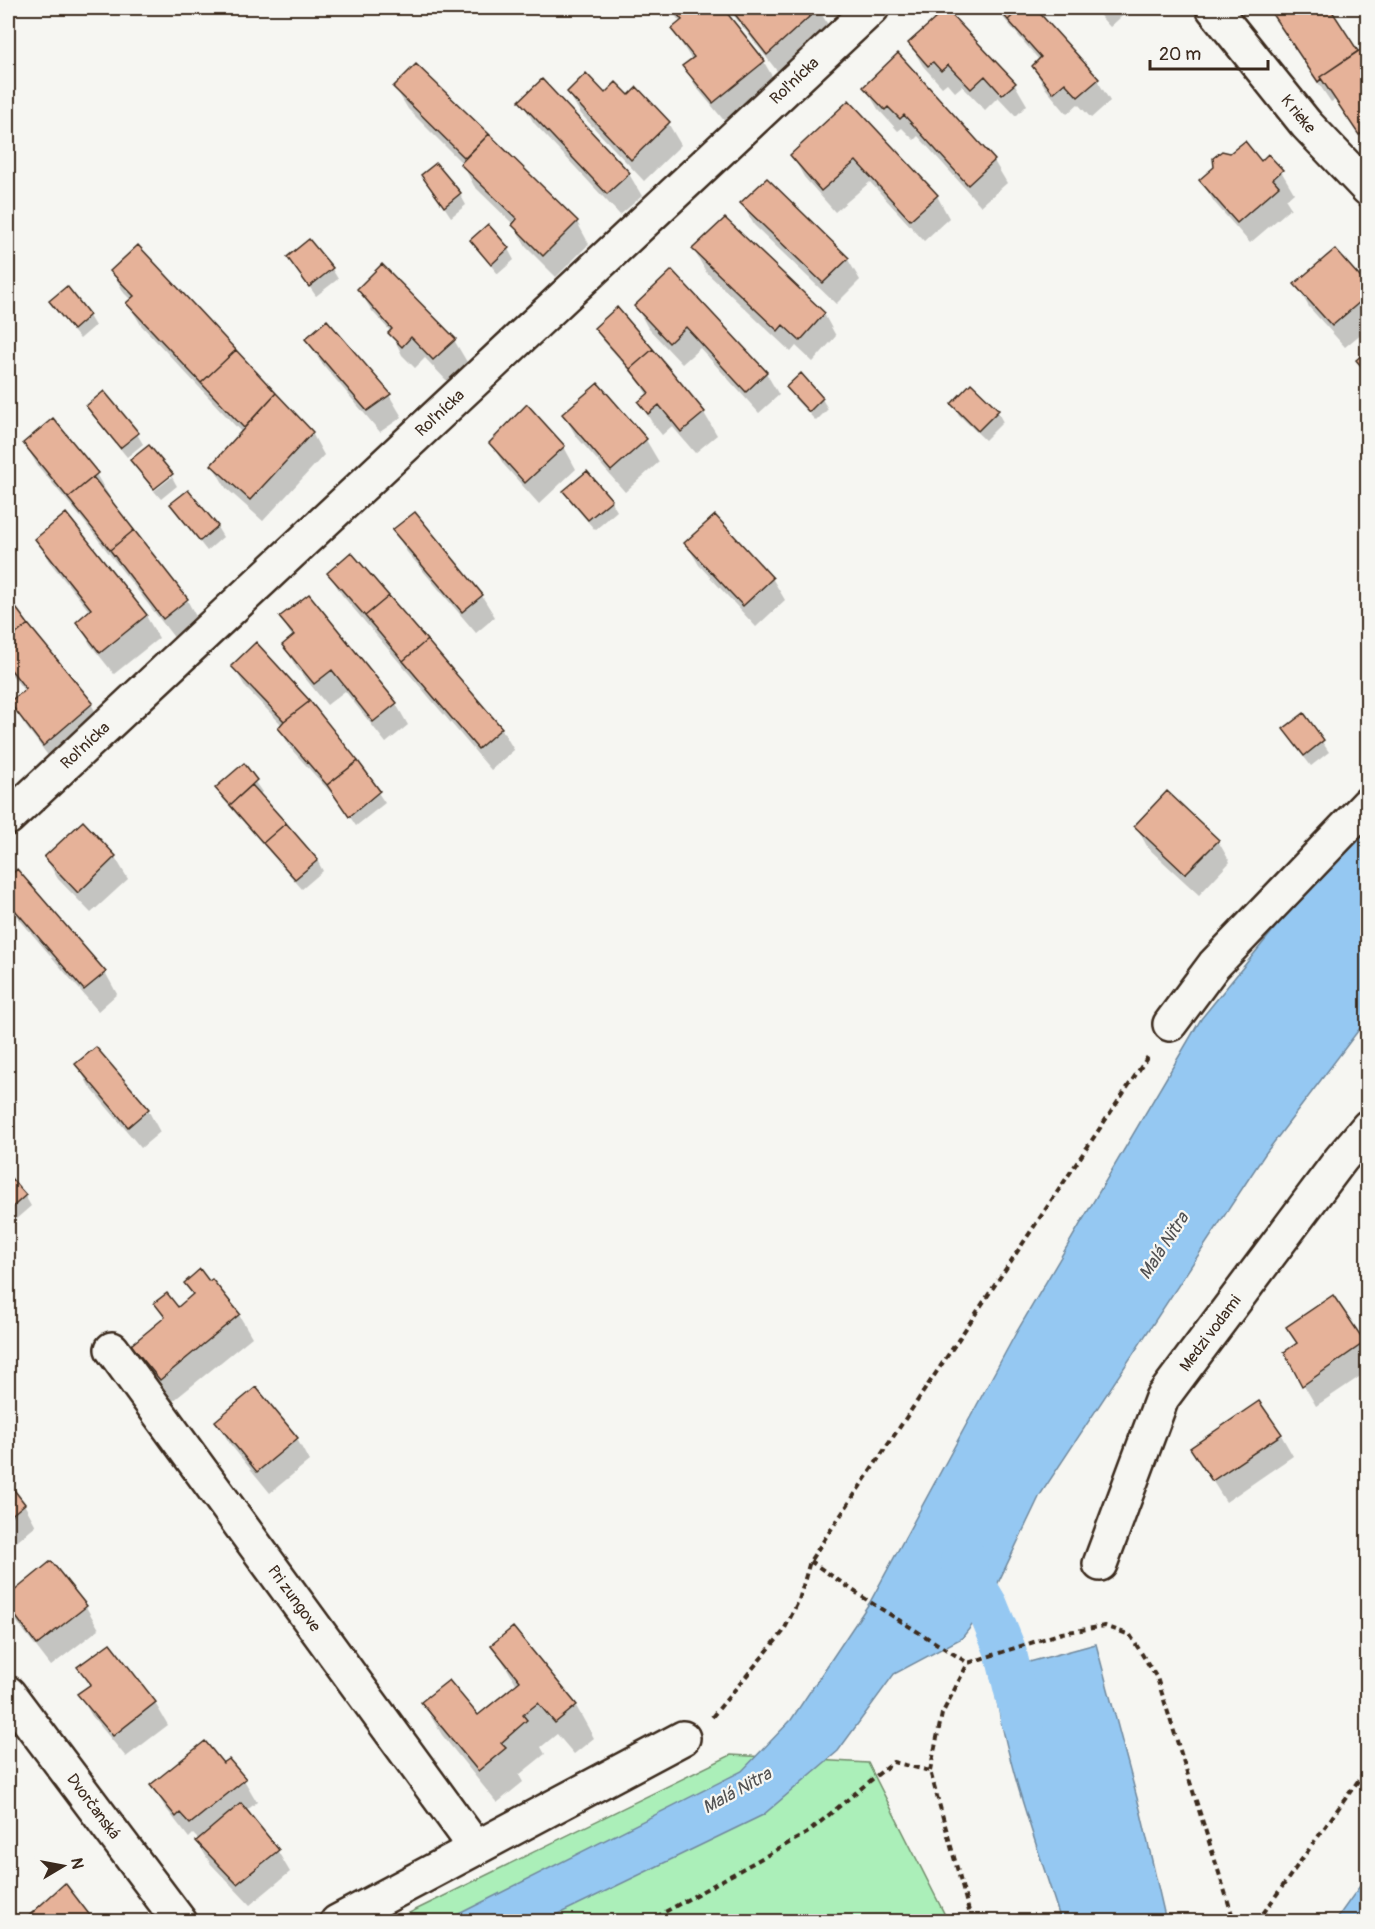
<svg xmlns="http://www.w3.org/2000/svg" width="1375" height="1929" viewBox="0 0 1375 1929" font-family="Pangolin,sans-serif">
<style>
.green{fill:#abefb9;stroke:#738c6c;stroke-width:1.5}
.water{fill:#95c8f2;stroke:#71899d;stroke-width:1.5}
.shadow{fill:#0003}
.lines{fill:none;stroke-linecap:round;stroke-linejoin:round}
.canal{stroke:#95c8f2;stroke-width:42}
.building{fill:#e6b299;stroke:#3b2a1e;stroke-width:1.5}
.street-casing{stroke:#3b2a1e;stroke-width:38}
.path{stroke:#3b2a1e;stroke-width:4;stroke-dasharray:6 4.5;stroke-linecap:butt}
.street{stroke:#f6f6f2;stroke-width:33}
.labels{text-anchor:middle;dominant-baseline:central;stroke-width:4.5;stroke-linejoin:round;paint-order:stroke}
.street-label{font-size:16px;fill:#3b2a1e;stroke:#f6f6f2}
.water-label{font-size:18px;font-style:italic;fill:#525253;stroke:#f6f6f2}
</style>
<rect width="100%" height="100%" fill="#f6f6f2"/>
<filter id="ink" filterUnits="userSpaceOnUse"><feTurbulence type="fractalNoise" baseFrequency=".0167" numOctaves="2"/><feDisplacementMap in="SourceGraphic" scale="12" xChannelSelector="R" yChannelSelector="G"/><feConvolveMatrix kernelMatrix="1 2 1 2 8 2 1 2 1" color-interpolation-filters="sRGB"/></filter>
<g filter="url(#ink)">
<!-- green -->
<path class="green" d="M 731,1755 L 868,1763 L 948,1921 L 391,1922 Z"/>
<!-- water -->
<path class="water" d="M 1367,822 L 1367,1019 L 1265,1154 L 1040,1495 L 987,1606 L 962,1638 L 894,1674 L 838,1751 L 763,1815 L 544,1921 L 443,1922 L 742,1771 L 791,1720 L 870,1602 L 1016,1333 L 1201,1019 L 1344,843 Z
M 1096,1644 L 1141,1813 L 1166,1921 L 1061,1921 C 1035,1839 1004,1757 992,1672 Z
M 1367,1876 L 1367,1921 L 1335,1921 Z"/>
<!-- shadow -->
<path class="shadow" d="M 669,8 L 720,8 L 764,62 L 776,83 L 727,124 L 697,88 L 684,67 L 692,60 L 672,29 L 681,23 Z
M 728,8 L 818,8 L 831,30 L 781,76 Z
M 995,8 L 1033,8 L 1097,80 L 1110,101 L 1091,118 L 1078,104 L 1067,114 L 1046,89 L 1033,67 L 1040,61 Z
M 1093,8 L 1129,8 L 1130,9 L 1110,27 Z
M 1268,8 L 1328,8 L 1358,53 L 1368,60 L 1368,148 L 1335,100 L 1331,102 Z
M 910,44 L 1014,83 L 1027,105 L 1016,116 L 998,97 L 985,110 L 962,86 L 955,92 L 947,83 L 942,87 L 923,66 Z
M 898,55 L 994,161 L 1007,183 L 981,206 L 918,136 L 914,140 L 902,128 L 898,131 L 878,109 L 865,87 Z
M 416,66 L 577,222 L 589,244 L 556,277 L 526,247 L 514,225 L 474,186 L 462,163 L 408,109 L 395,87 Z
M 568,92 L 629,97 L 668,123 L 681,145 L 644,181 L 581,114 Z
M 521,101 L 629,174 L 642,196 L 620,215 L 534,123 Z
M 849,102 L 937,196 L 949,218 L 924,241 L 870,182 L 835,212 L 804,177 L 792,155 Z
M 1261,163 L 1281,171 L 1294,193 L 1286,200 L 1291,208 L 1250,243 L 1214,202 L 1201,180 L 1216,168 Z
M 436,165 L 460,194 L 466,205 L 451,217 L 423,175 Z
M 742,203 L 847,258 L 860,280 L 836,304 L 754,225 Z
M 725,220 L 824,314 L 836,336 L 813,362 L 796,346 L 791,352 L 706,272 L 694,250 Z
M 487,226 L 508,249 L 514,260 L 498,274 L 478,250 L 472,240 Z
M 137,247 L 312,433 L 324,455 L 263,521 L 226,488 L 213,466 L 242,433 L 141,325 L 128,303 L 131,300 L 124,293 L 112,271 Z
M 289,258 L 332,269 L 338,279 L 316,296 Z
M 672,272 L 766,373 L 779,395 L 759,413 L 700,348 L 682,364 L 648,328 L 636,306 Z
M 1296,285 L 1368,288 L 1368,328 L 1345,347 L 1309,307 Z
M 359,290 L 454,340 L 467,362 L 447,381 L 425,358 L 415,368 L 402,355 L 391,332 L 372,311 Z
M 51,301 L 89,316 L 95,326 L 80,339 L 57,312 Z
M 596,329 L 704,413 L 717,435 L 695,453 L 672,426 L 662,435 L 653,424 L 640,403 L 648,396 L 637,379 L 602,339 Z
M 307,339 L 389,395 L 402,417 L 380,432 L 320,361 Z
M 598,385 L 646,440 L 659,462 L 625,492 L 576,436 L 564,415 Z
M 788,388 L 822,399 L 828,409 L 816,421 L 794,398 Z
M 953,404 L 997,411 L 1003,422 L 985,440 L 959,415 Z
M 88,406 L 137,434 L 143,444 L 127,457 L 94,417 Z
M 527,407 L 564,447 L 576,469 L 539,504 L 504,465 L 491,443 Z
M 25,443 L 96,474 L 109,496 L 107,498 L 187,600 L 199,622 L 176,640 L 83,520 L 37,465 Z
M 132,461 L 171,474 L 152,489 Z
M 172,477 L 177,486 L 161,499 L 154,491 Z
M 188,492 L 217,527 L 223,537 L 207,551 L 178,515 L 172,505 Z
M 565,492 L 611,501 L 617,511 L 595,530 L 571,502 Z
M 66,515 L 146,616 L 159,638 L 114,674 L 90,644 L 78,622 L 90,612 L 49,561 L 37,539 Z
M 394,530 L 482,596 L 495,617 L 476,633 L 407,552 Z
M 686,543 L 772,578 L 785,600 L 756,627 L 699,565 Z
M 329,573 L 501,728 L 514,750 L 491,770 L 342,595 Z
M 8,599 L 91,704 L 104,726 L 56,766 L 24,724 L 11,702 L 25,692 L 8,670 Z
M 281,618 L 396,704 L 408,725 L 386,743 L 345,691 L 327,705 L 296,667 L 284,645 L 293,638 Z
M 233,666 L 357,762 L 385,803 L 356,826 L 342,805 L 292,750 L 279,728 L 282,725 L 246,688 Z
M 1304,715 L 1329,752 L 1311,766 L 1291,740 Z
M 243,765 L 262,792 L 259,795 L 317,860 L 323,871 L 302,889 L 223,799 L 217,789 Z
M 83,823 L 115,857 L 128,879 L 91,913 L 58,879 L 45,857 Z
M 1136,826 L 1218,841 L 1230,862 L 1199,895 L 1148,848 Z
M 17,871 L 105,972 L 117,994 L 98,1011 L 8,906 L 8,880 Z
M 77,1064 L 148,1110 L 160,1132 L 141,1148 L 89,1086 Z
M 10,1179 L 25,1196 L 31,1206 L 8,1226 L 8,1182 Z
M 211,1281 L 239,1315 L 252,1337 L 173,1401 L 145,1367 L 133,1346 L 165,1319 L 156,1304 L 177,1309 L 193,1296 L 186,1283 L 209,1284 Z
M 1332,1297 L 1368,1350 L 1368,1371 L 1316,1406 L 1304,1385 L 1298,1344 L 1288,1328 Z
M 217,1422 L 297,1439 L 309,1461 L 270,1493 L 230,1444 Z
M 1281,1435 L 1293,1456 L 1226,1502 L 1192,1449 Z
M 8,1484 L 24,1504 L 36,1526 L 8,1549 Z
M 51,1563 L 86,1607 L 99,1629 L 51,1666 L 17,1622 L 8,1605 L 8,1598 Z
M 110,1645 L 155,1703 L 168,1725 L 126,1757 L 92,1716 L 79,1694 L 90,1686 L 79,1668 Z
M 493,1645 L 576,1706 L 594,1738 L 574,1754 L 557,1734 L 541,1747 L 545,1754 L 519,1775 L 523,1782 L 497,1803 L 442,1735 L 423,1703 L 478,1717 L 517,1685 Z
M 223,1765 L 244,1780 L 257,1802 L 246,1811 L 277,1850 L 290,1872 L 250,1905 L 210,1863 L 197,1841 L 199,1840 L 193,1834 L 189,1838 L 165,1807 L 152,1785 Z"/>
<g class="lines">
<!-- canal -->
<path class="canal" d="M 964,1556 L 961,1562 L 987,1606 L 1005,1650 L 1023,1723"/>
</g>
<!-- building -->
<path class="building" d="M 672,8 L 723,8 L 765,61 L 713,103 L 682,66 L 694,57 L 671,29 L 682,20 Z
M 730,8 L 819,8 L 767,55 Z
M 997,8 L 1021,8 L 1008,20 Z
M 1021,8 L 1035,8 L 1099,79 L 1078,97 L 1065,83 L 1053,93 L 1032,66 L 1041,57 L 1008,20 Z
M 1268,8 L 1330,8 L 1358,51 L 1320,77 L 1321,79 L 1318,82 Z
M 946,9 L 1016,83 L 1002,95 L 985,76 L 971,89 L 948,65 L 941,71 L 933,62 L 928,66 L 908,43 Z
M 1362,49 L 1368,57 L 1368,129 L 1359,135 L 1320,77 Z
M 898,53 L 995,160 L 968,185 L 904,115 L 900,119 L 888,107 L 885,110 L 863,87 Z
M 416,64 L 489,134 L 465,158 L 393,87 Z
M 586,73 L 605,93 L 616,82 L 629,95 L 637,87 L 670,122 L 631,160 L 567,92 Z
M 542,79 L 630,173 L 607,194 L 519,101 Z
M 849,100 L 938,195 L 910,220 L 856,161 L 821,191 L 790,155 Z
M 489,134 L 578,221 L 543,256 L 512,225 L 517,219 L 460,164 Z
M 1245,141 L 1261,161 L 1268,154 L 1283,170 L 1273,179 L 1279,186 L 1237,223 L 1199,180 L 1214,167 L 1213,158 L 1222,151 L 1230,153 Z
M 436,163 L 461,193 L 444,207 L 421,175 Z
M 767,178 L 849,258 L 823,283 L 740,203 Z
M 725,218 L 825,313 L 800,341 L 783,325 L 778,331 L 692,249 Z
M 488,224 L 509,248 L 491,265 L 470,240 Z
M 309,239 L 333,268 L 309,287 L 287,257 Z
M 138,245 L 236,350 L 201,383 L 126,303 L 134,296 L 110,271 Z
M 1335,249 L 1368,286 L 1368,295 L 1332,326 L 1294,284 Z
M 382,264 L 456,339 L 433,360 L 411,337 L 402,347 L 388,333 L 392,329 L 357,289 Z
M 672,270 L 767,372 L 746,392 L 686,327 L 669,343 L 634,306 Z
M 67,286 L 90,315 L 73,330 L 49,301 Z
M 617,307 L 653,349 L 630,369 L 594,328 Z
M 327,320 L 391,394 L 367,411 L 305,339 Z
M 653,349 L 705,412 L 681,432 L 659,405 L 648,414 L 638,402 L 649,393 L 630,369 Z
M 236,350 L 276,393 L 244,428 L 201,383 Z
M 1368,350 L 1368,374 L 1356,360 Z
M 801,373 L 823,398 L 809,412 L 786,387 Z
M 598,383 L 647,439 L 611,471 L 562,414 Z
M 971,383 L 999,410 L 978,431 L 951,404 Z
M 104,391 L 139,433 L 120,448 L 86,406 Z
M 276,393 L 313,432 L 250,500 L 211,465 Z
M 527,404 L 565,446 L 525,483 L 489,443 Z
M 53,418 L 98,473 L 68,498 L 23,443 Z
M 149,445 L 173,474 L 154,489 L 130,460 Z
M 587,471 L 612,500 L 588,520 L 563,491 Z
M 93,477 L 134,530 L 110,550 L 68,498 Z
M 188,490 L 218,526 L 200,541 L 170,504 Z
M 415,512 L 483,595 L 462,612 L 392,530 Z
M 66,513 L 147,615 L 100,653 L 76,622 L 91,609 L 35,539 Z
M 715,515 L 773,578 L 743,606 L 684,543 Z
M 134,530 L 188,599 L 163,619 L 110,550 Z
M 351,552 L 389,596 L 365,616 L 327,573 Z
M 309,594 L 397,703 L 373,722 L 332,670 L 314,684 L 282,645 L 294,635 L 279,617 Z
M 389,596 L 427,640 L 403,661 L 365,616 Z
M 8,597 L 28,624 L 8,641 Z
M 28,624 L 93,703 L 43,746 L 9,702 L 26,689 L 8,666 L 8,641 Z
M 427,640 L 502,728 L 478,749 L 403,661 Z
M 256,642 L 310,701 L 284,721 L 231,666 Z
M 310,701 L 358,761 L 327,785 L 278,728 L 284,721 Z
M 1304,713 L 1324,740 L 1304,756 L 1283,729 Z
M 358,761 L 380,791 L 349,817 L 327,785 Z
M 244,763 L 257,780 L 230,805 L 215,788 Z
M 252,785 L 286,823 L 263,843 L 230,805 Z
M 1167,791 L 1219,840 L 1185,874 L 1134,826 Z
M 83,821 L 116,856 L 78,893 L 44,857 Z
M 286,823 L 318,860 L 295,879 L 263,843 Z
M 17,869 L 106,972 L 84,990 L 8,902 L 8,878 Z
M 96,1047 L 149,1109 L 128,1127 L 75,1064 Z
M 10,1177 L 26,1195 L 8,1211 L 8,1180 Z
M 200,1269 L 209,1281 L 212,1279 L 240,1314 L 160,1380 L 131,1345 L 165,1317 L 154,1303 L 167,1293 L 178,1307 L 193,1294 L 184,1283 Z
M 1333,1295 L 1365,1342 L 1302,1386 L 1284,1352 L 1297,1343 L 1286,1327 Z
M 256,1387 L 298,1438 L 257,1472 L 215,1421 Z
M 1259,1401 L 1282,1434 L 1212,1481 L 1190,1448 Z
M 8,1482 L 25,1504 L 8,1518 Z
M 51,1561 L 87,1606 L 37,1645 L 8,1606 L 8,1596 Z
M 513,1627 L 577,1705 L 555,1723 L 538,1703 L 523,1715 L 527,1720 L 501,1743 L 506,1748 L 478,1771 L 421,1702 L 449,1680 L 478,1715 L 520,1681 L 491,1645 Z
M 110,1643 L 156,1702 L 113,1736 L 77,1694 L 91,1684 L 77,1667 Z
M 205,1741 L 223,1763 L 229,1759 L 246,1779 L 190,1824 L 180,1813 L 176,1817 L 150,1785 Z
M 241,1803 L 279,1850 L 237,1884 L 196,1841 Z
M 65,1883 L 95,1922 L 22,1922 Z"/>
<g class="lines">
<defs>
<g id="street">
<path id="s1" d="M 1213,8 L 1306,124 L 1368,189"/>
<path id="s2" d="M 8,818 L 872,8"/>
<path d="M 1170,1024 L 1214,965 L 1368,804"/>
<path id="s3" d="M 112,1349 L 476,1848"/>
<path id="s4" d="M 1100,1564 L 1162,1398 L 1341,1159 L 1368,1127"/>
<path id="s5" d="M 8,1693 L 180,1922"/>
<path d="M 337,1922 L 683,1738"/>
</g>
</defs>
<!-- street casing -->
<use href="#street" class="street-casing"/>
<!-- path -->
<path class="path" d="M 810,1561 L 870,1602 L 968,1663 L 1062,1633 L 1105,1626 L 1130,1635 L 1157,1678 L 1232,1914 L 1241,1922
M 712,1717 L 783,1632 L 799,1600 L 810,1561 L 1149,1055
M 930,1771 L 942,1714 L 968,1663
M 647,1922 L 807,1833 L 893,1762 L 930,1771 L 972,1922
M 1257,1922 L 1368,1767"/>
<!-- street -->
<use href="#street" class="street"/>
</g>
</g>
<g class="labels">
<!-- street labels -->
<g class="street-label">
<text stroke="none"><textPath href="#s2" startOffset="1078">Roľnícka</textPath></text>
<text stroke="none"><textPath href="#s1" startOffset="136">K rieke</textPath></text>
<text stroke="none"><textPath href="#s2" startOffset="592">Roľnícka</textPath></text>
<text stroke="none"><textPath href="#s2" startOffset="106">Roľnícka</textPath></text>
<text stroke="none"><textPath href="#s4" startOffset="258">Medzi vodami</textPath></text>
<text stroke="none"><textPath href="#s3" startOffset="309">Pri zungove</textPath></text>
<text stroke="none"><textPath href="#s5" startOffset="142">Dvorčanská</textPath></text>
</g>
<!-- water labels -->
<g class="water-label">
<text transform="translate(1164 1246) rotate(-57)">Malá Nitra</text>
<text transform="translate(737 1791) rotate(-29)">Malá Nitra</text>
</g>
</g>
<!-- margin -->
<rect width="1375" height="1929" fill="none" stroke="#f6f6f2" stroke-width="30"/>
<rect x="15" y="15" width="1345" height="1899" fill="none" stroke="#3b2a1e" stroke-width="2" filter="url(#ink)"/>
<!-- north arrow -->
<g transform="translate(63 1866) rotate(80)" stroke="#f6f6f2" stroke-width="4.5" paint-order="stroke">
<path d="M0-4.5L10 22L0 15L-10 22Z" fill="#3b2a1e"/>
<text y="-9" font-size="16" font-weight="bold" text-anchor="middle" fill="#3b2a1e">N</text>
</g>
<!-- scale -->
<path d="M1150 60v9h118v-9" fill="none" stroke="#3b2a1e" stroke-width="3"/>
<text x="1159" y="60" font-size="18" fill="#3b2a1e" stroke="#f6f6f2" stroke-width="4.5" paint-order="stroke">20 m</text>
</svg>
